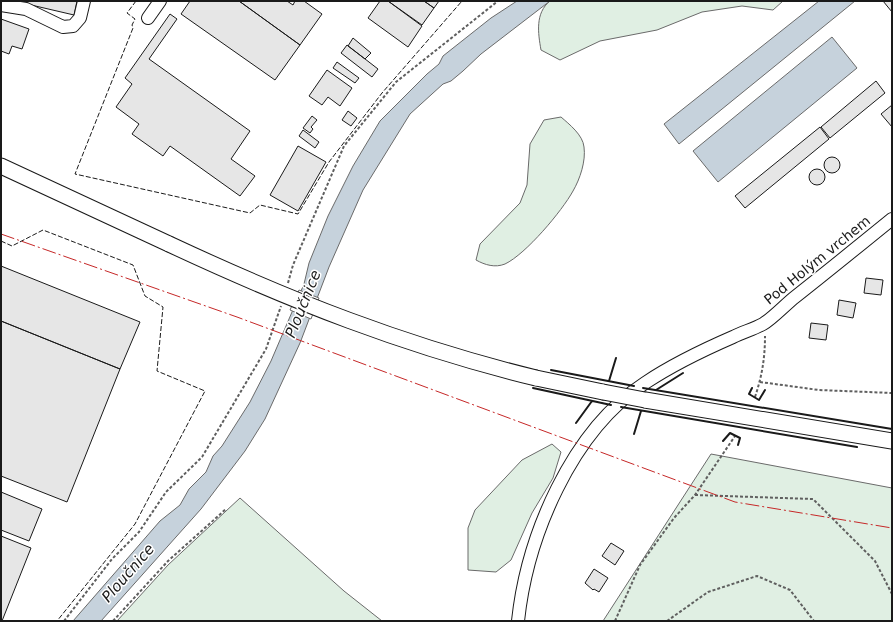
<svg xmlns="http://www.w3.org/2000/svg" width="893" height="622" viewBox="0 0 893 622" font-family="'DejaVu Sans',sans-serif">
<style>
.green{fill:#e0efe3;stroke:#6a6a6a}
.water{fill:#c6d2dc;stroke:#6a6a6a}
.pier{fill:#fff;stroke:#6a6a6a}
.building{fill:#e6e6e6;stroke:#1a1a1a}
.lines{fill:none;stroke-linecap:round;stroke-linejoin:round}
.minor-casing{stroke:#1a1a1a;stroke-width:14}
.major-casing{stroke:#1a1a1a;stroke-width:17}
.path{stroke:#5f5f5f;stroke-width:2;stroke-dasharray:3 2;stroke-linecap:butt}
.minor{stroke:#fff;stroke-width:12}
.major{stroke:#fff;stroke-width:15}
.major-bridge-casing{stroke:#1a1a1a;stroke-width:17;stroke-linecap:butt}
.major-bridge{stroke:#fff;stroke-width:15}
.fence{stroke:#1a1a1a;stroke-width:1;stroke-dasharray:5 2;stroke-linecap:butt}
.wall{stroke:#1a1a1a;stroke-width:2}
.power{stroke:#c62828;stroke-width:1;stroke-dasharray:14 3 2 3;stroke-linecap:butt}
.labels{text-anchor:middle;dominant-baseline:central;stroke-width:3;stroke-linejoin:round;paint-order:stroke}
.street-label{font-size:14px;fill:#1a1a1a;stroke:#fff}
.water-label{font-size:15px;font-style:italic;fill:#1a1a1a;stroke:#fff}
</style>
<rect width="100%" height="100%" fill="#fff"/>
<!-- green -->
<path class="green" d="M 550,1 L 783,1 L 773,10 L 742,6 L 702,12 L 657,30 L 600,41 L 560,60 L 541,50 C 538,33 535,13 550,1 Z
M 561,117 C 569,124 583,135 584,147 C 586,161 580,179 573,191 C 562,211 526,254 505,264 C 495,268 485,265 476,260 L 480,244 L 520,203 L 527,185 L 530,144 L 544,120 Z
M 552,444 L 561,452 L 553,478 L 532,513 L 511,560 L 496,572 L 468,570 L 468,528 L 475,510 L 522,460 Z
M 711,454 L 892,488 L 892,621 L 603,621 Z
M 240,498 L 344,591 L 382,621 L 117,621 L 168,565 Z"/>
<!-- water -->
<path class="water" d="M 517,1 L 550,1 L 481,54 L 463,71 L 451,81 L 443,84 L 410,114 L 363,190 L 329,267 L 300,343 L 265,419 L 245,451 L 201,509 L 101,621 L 73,621 L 160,521 L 180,505 L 189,489 L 206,472 L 213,456 L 222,446 L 250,402 L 271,361 L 304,284 L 309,263 L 328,216 L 353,166 L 380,121 L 427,74 L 439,64 L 443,56 L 491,18 Z
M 819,1 L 855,1 L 679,144 L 664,124 Z
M 832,37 L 857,68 L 718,182 L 693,151 Z"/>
<!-- pier -->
<path class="pier" d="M 299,290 L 319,298 L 311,319 L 290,310 Z"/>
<!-- building -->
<path class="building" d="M 14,1 L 77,1 L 74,15 Z
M 190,1 L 239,1 L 300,45 L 275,80 L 181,14 Z
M 239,1 L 287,1 L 293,5 L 295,1 L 304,1 L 322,14 L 300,45 Z
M 380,1 L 388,1 L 422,26 L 408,47 L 368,18 Z
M 388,1 L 424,1 L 434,8 L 422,25 Z
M 424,1 L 439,1 L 434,8 Z
M 883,1 L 892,1 L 892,12 Z
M 170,14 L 177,19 L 149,59 L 250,131 L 231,159 L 255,176 L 240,196 L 170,146 L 163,156 L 132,134 L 139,124 L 116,107 L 132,84 L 125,78 Z
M 1,19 L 29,29 L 22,49 L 12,46 L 9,54 L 1,51 Z
M 353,38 L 371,53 L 365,59 L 348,46 Z
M 347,45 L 378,69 L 372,77 L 341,53 Z
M 337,62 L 359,78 L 355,83 L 333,68 Z
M 327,70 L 352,88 L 340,106 L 328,97 L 322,105 L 309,96 Z
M 876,81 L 885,93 L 830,138 L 821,127 Z
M 892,105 L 892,127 L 881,114 Z
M 348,111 L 357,118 L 351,126 L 342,120 Z
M 312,116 L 317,120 L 311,127 L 313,129 L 310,133 L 303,128 Z
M 820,127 L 829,139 L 745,208 L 735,196 Z
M 303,130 L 319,142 L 315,148 L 299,136 Z
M 298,146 L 326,162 L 298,211 L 270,195 Z
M824 165a8 8 0 1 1 16 0a8 8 0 1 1-16 0Z
M809 177a8 8 0 1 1 16 0a8 8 0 1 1-16 0Z
M 1,266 L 140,322 L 120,369 L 1,321 Z
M 866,278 L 883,280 L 881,295 L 864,293 Z
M 839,300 L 856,303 L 853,318 L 837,315 Z
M 1,321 L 120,369 L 67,502 L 1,476 Z
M 811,323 L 828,325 L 826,340 L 809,338 Z
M 1,492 L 42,509 L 29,541 L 1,530 Z
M 1,536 L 31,548 L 2,621 L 1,621 Z
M 611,543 L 624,551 L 615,565 L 602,556 Z
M 594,569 L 608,578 L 599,592 L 594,589 L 593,590 L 585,583 Z"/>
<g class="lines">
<defs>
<path id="minor" d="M 1,5 L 26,9 L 63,27 L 73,26 L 80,18 L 84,1
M 148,18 L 160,1
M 518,621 C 527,537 571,431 645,383 C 672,365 703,350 733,337 C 743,332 754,329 763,324 C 772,319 786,304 795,297 C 828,271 860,245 892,219"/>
<path id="major" d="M 1,166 L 169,244
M 536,378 L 603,392
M 645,400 L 892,441"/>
</defs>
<!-- minor casing -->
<use href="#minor" class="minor-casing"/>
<!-- major casing -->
<use href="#major" class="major-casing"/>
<!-- path -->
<path class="path" d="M 288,283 L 293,265 L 344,146 L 396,82 L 498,1
M 760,382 L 819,390 L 892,393
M 755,397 C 762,376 765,358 765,336
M 695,495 L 813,499 L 875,561 L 892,594
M 64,621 L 112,559 L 139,532 L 166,492 L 202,457 L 266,349 L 281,306
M 113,621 L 168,561 L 226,509
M 615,621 L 640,565 L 674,518 L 695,495 L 735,436
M 667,621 L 708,592 L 757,576 L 790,590 L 814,621"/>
<!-- minor -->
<use href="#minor" class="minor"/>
<!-- major -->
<use href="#major" class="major"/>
<defs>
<path id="major-bridge" d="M 169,244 C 291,301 405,346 536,378
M 603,392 L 645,400"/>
</defs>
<!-- major-bridge casing -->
<use href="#major-bridge" class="major-bridge-casing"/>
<!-- major-bridge -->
<use href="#major-bridge" class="major-bridge"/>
<!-- fence -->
<path class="fence" d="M 136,1 L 127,13 L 135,19 L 132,25 L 133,28 L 75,174 L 250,213 L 260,205 L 298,214 L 329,162 L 382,93 L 462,1
M 1,241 L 12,246 L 43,230 L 133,265 L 145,296 L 163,307 L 157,371 L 205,391 L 135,524 L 57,621"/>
<!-- wall -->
<path class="wall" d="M 551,370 L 634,386
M 609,381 L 616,358
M 533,388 L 611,405
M 643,388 L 892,429
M 752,388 L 749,394 L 759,400 L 765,390
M 656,390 L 683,373
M 621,407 L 857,447
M 576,423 L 592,401
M 634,434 L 641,411
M 723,441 L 730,433 L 740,438 L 738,445"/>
<!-- power -->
<path class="power" d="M 1,234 L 237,317 L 735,502 L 892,528"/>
</g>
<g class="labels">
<!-- street labels -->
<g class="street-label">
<text transform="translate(817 260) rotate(-39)">Pod Holým vrchem</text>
</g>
<!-- water labels -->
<g class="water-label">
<text transform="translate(303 304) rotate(-68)">Ploučnice</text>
<text transform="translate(128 573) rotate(-49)">Ploučnice</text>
</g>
</g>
<!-- border -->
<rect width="893" height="622" fill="none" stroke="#1a1a1a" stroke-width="4"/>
</svg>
